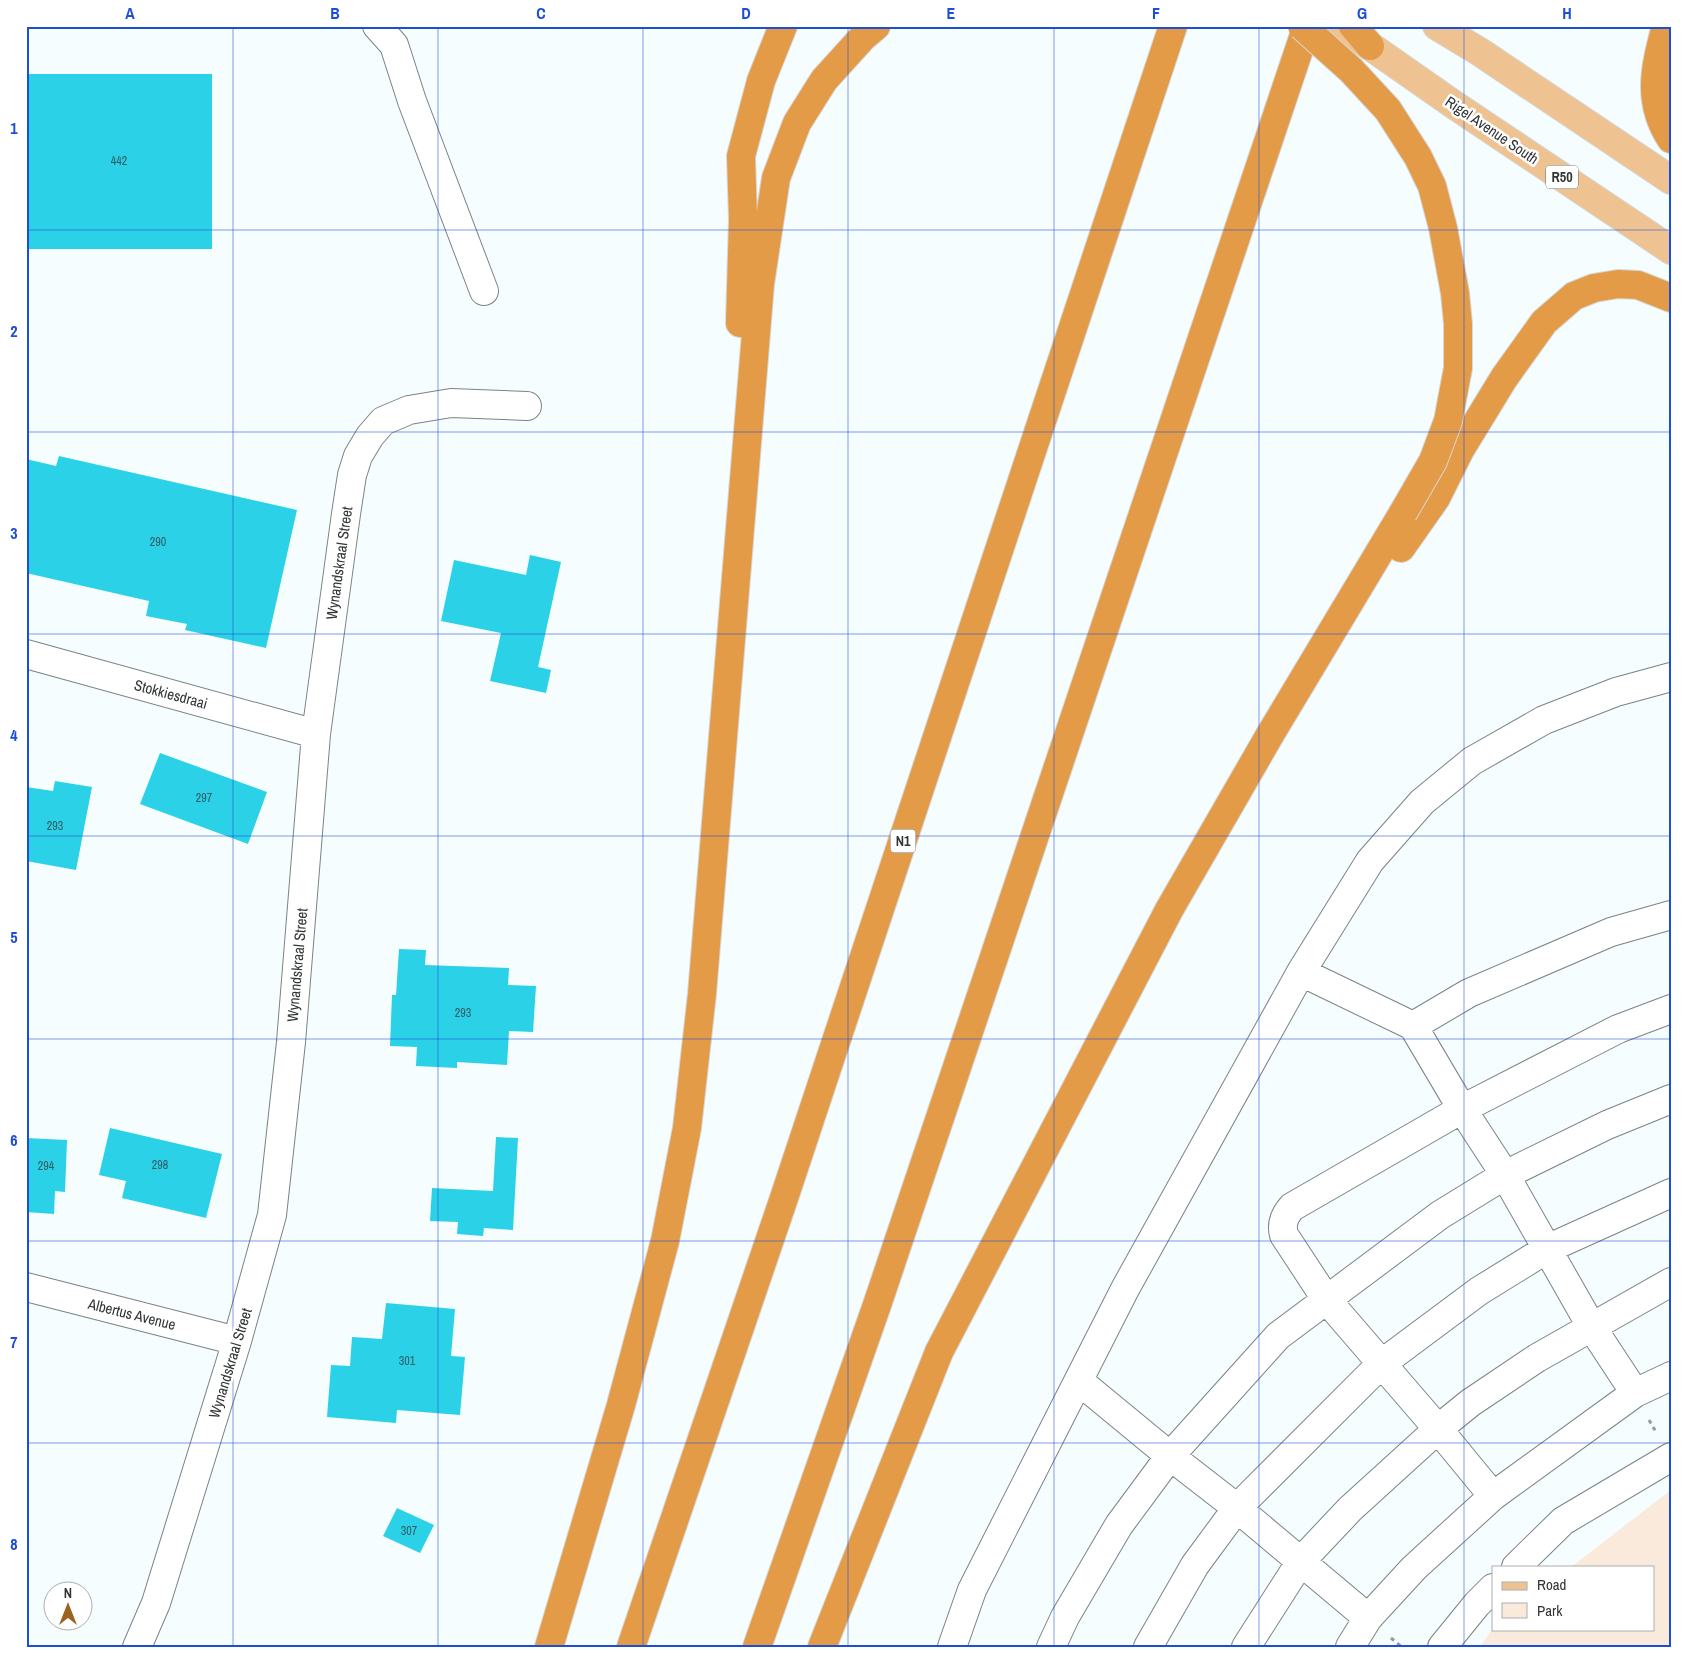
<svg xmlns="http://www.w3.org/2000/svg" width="1697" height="1673" viewBox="0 0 1697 1673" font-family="'Archivo Narrow',sans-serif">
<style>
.green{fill:#f9eadb}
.building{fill:#2bd1e7}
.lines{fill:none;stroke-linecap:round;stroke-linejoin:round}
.minor-casing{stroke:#7a8385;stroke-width:30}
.major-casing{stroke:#d6d7d7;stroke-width:30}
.highway-casing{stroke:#d6d7d7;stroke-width:30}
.path{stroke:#959b9b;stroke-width:3;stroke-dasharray:4 4;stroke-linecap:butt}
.minor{stroke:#fff;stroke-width:28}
.major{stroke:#efc391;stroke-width:28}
.highway{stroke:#e49b47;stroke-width:28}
.highway-bridge-casing{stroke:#d6d7d7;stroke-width:30;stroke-linecap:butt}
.highway-bridge{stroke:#e49b47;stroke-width:28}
.grid{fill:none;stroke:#1d4ed8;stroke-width:1;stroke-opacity:0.55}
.labels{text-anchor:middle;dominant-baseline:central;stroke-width:5;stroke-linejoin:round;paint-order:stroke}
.number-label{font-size:12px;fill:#305c62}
.shield{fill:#fff;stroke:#6f7272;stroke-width:1}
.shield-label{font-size:14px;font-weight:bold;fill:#313535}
.street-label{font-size:15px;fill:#313535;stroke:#fff}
.neatline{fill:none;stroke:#1d4ed8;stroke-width:2}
.grid-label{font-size:16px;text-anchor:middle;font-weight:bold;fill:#1d4ed8}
</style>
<rect width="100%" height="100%" fill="#f5fdfe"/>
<!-- green -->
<path class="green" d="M 1671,1490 L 1671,1647 L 1480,1647 L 1493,1628 L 1653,1629 L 1653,1567 L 1571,1567 Z"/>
<!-- building -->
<path class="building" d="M 26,74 L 212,74 L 212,249 L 26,249 Z
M 59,456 L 297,510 L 266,648 L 185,630 L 187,624 L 146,616 L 149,601 L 26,573 L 26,459 L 56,466 Z
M 530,555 L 561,562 L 538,667 L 551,670 L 546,693 L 490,681 L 501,633 L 441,621 L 454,560 L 526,575 Z
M 160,753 L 267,792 L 248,844 L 140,804 Z
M 55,781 L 92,787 L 76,870 L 26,861 L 26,787 L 53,791 Z
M 399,949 L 426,950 L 425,965 L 509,968 L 508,985 L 536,986 L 533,1032 L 509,1031 L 507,1065 L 457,1062 L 457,1068 L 416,1066 L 417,1047 L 390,1046 L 392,995 L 396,995 Z
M 110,1128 L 222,1154 L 206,1218 L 122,1198 L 126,1181 L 99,1175 Z
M 496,1137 L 518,1138 L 513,1230 L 484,1228 L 483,1236 L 457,1234 L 458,1222 L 430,1221 L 432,1188 L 493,1191 Z
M 26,1138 L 67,1140 L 65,1192 L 55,1191 L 54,1214 L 26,1212 Z
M 386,1303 L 455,1309 L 451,1356 L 465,1357 L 460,1415 L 397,1410 L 396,1423 L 327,1417 L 331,1365 L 350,1366 L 352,1337 L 382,1339 Z
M 397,1508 L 434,1525 L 420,1553 L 383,1536 Z"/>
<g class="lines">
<defs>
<path id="minor" d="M 377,26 L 394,45 L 412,101 L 484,291
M 26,654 L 316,734
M 1301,972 L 1413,1026 L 1462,1109 L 1505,1175 L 1591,1326 L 1635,1393
M 1413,1026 L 1469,993 L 1611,932 L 1671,915
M 26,1287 L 237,1341
M 1079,1381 L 1170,1456 L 1237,1508 L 1368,1618
M 1493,1496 L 1438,1429 L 1326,1299 L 1284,1235 C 1281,1224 1284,1216 1292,1207 L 1462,1109 L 1618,1029 L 1671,1009
M 1516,1567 L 1563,1521 L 1671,1457
M 137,1647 L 156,1603 L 237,1341 L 272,1215 L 291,1042 L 316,734 L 346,514 L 352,475 L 358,456 L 370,436 L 383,421 L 409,410 L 451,403 L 527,406
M 952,1647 L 972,1590 L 1125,1289 L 1301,972 L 1370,861 L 1422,802 L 1472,761 L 1544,720 L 1616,692 L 1671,677
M 1051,1647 L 1065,1617 L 1119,1525 L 1170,1456 L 1278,1336 L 1440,1215 L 1505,1175 L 1607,1125 L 1671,1099
M 1148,1647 L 1195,1565 L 1237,1508 L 1381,1364 L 1479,1291 L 1547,1249 L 1671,1193
M 1246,1647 L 1301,1561 L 1350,1509 L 1438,1429 L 1470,1403 L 1537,1358 L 1671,1282
M 1350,1647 L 1368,1618 L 1414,1568 L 1493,1496 L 1635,1393 L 1671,1376
M 1442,1647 L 1477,1604 L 1493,1588"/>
<path id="major" d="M 1338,26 L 1370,46 L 1453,104 L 1671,250
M 1437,26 L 1480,52 L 1671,180"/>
<path id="highway" d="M 1353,26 L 1370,46
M 1666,26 C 1655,67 1646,101 1671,139
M 740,323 L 743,219 L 741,156 L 761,81 L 783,26
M 1401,548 L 1436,498 L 1460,450 L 1504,378 L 1544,322 L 1574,296 L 1594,288 L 1618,284 L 1638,285 L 1671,298
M 549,1647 L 621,1405 L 665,1241 L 687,1128 L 702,994 L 760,284 L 776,178 L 797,123 L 824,80 L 863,37 L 876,26
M 631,1647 L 784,1198 L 1173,26
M 757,1647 L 877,1305 L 1307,26
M 822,1647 L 939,1352 L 1169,910 L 1271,733 L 1403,513"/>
</defs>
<!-- minor casing -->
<use href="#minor" class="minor-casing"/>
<!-- major casing -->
<use href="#major" class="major-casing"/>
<!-- highway casing -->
<use href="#highway" class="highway-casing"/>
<!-- path -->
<path class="path" d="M 1649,1420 L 1656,1432
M 1391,1638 L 1402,1647"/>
<!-- minor -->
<use href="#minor" class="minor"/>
<!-- major -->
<use href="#major" class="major"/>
<!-- highway -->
<use href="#highway" class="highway"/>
<defs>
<path id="highway-bridge" d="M 1302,26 L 1351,70 L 1388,110 L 1418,157 L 1432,186 L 1443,228 L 1455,293 L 1458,324 L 1458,368 L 1448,421 L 1433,461 L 1403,513"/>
</defs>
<!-- highway-bridge casing -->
<use href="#highway-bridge" class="highway-bridge-casing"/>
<!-- highway-bridge -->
<use href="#highway-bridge" class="highway-bridge"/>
</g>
<!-- grid -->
<path class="grid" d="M 233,26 L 233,1647M 438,26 L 438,1647M 643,26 L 643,1647M 848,26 L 848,1647M 1054,26 L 1054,1647M 1259,26 L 1259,1647M 1464,26 L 1464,1647M 26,230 L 1671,230M 26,432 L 1671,432M 26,634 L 1671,634M 26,836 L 1671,836M 26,1039 L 1671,1039M 26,1241 L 1671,1241M 26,1443 L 1671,1443"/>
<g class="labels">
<!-- number labels -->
<g class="number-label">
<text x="119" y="161">442</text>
<text x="158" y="542">290</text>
<text x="204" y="798">297</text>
<text x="55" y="826">293</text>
<text x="463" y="1013">293</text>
<text x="160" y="1165">298</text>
<text x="46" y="1166">294</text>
<text x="407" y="1361">301</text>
<text x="409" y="1531">307</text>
</g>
<!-- shield labels -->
<g class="shield">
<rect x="1546" y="165.5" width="32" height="23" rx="4"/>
<rect x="890.5" y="829.5" width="25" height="23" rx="4"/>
</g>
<g class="shield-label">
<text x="1562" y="177">R50</text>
<text x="903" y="841">N1</text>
</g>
<!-- street labels -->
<g class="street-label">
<text transform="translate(1492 130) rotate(34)">Rigel Avenue South</text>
<text transform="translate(339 563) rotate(-82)">Wynandskraal Street</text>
<text transform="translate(171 694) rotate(15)">Stokkiesdraai</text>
<text transform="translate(297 965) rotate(-85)">Wynandskraal Street</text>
<text transform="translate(132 1314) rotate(14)">Albertus Avenue</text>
<text transform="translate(230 1363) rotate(-73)">Wynandskraal Street</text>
</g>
</g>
<!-- border -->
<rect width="1697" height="1673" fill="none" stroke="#ffffff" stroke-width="55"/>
<!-- legend -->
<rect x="1492" y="1566" width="162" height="65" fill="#ffffff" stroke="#adaeae"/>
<rect x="1502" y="1582" width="25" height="8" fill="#efc391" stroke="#adaeae"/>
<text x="1537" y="1590" font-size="15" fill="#313535">Road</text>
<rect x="1502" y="1603" width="25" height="15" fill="#f9eadb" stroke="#adaeae"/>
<text x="1537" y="1616" font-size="15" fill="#313535">Park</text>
<!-- north arrow -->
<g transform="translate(68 1606)"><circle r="24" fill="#ffffff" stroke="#adaeae"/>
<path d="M0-4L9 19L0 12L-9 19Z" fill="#9b631f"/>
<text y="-8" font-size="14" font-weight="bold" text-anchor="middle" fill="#313535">N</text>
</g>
<rect x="28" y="28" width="1642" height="1618" class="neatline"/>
<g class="grid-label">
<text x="130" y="19">A</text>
<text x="335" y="19">B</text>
<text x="541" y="19">C</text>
<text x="746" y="19">D</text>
<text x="951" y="19">E</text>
<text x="1156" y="19">F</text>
<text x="1362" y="19">G</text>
<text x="1567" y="19">H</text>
<text x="14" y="134">1</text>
<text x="14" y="337">2</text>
<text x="14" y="539">3</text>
<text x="14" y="741">4</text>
<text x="14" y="943">5</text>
<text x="14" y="1146">6</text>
<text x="14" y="1348">7</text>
<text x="14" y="1550">8</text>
</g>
</svg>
